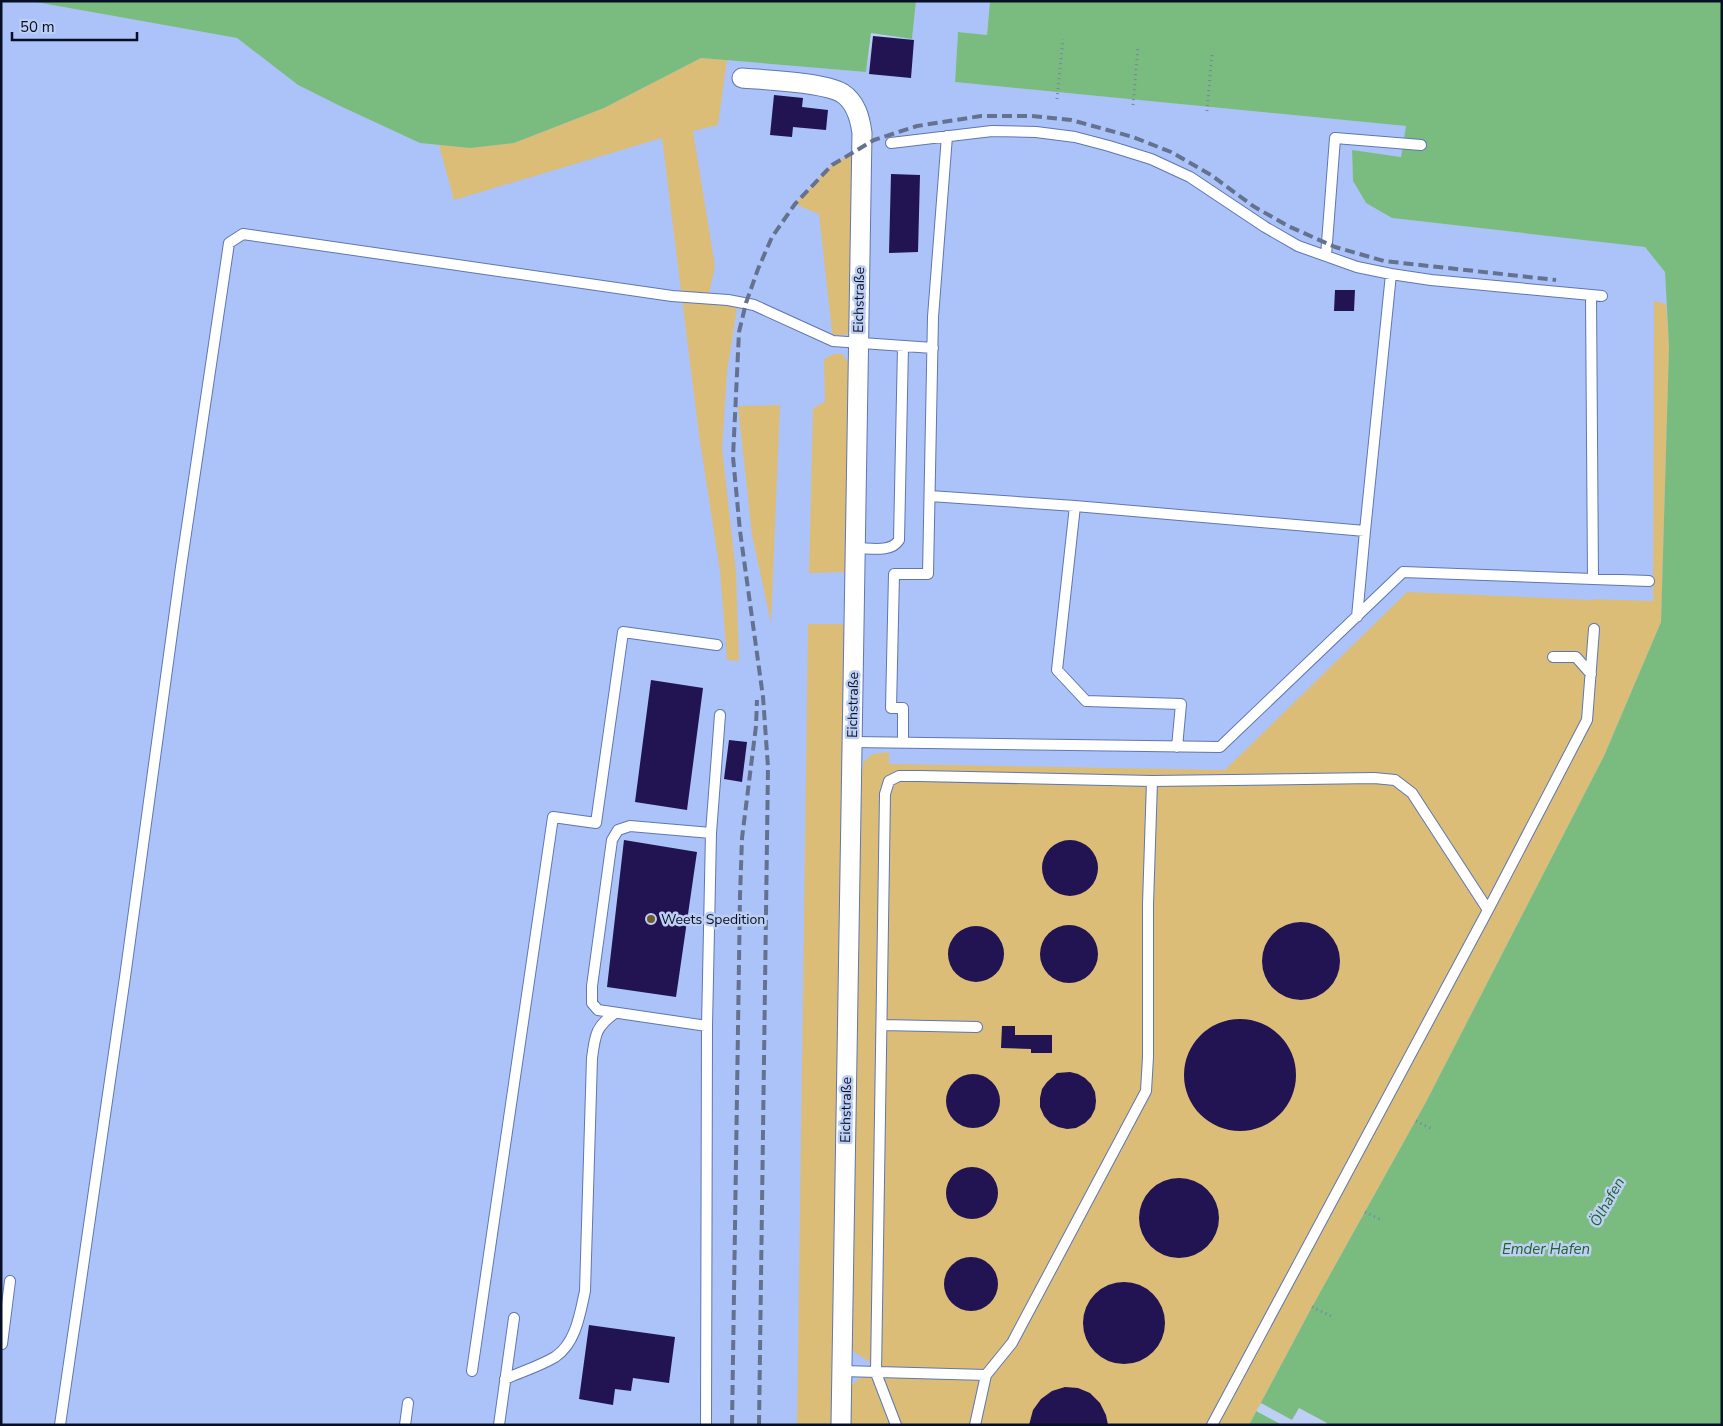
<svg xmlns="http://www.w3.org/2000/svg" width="1723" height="1426" viewBox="0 0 1723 1426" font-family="'Nunito Sans',sans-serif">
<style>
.built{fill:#abc3f9}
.green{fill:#dbbd78}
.water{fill:#7abc80}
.pier{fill:#becff4}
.building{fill:#221353}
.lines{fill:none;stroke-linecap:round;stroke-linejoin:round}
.service-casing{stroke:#5f76af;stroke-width:12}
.minor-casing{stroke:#5f76af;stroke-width:21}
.path{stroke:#7684a2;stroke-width:3;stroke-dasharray:1 4;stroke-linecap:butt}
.service{stroke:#fff;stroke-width:10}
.minor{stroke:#fff;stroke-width:19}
.rail{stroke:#65728f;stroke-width:4;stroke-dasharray:10 5;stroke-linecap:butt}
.poi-dot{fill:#715c2c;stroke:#becff4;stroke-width:2}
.labels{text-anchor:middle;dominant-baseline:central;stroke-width:5;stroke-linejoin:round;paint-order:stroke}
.street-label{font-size:14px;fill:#070f24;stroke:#becff4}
.poi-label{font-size:14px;fill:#070f24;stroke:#becff4;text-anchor:start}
.water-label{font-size:15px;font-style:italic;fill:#20632b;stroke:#becff4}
</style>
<rect width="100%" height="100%" fill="#becff4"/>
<!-- built -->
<path class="built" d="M 1,1 L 30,1 L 237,38 L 298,85 L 340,106 L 420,143 L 470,148 L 514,143 L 604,108 L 701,58 L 866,72 L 873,36 L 912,39 L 916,1 L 990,1 L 987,35 L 958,32 L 955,82 L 1406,126 L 1402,157 L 1352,151 L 1353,181 L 1366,203 L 1392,218 L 1646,247 L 1665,272 L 1669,347 L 1661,622 L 1604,756 L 1426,1102 L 1312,1307 L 1249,1425 L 1,1425 Z"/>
<!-- green -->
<path class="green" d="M 701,58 L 727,60 L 718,125 L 693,131 L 715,266 L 708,299 L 738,301 L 727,372 L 722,448 L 736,573 L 739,661 L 727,660 L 720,571 L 699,435 L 662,138 L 454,200 L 439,145 L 470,148 L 514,143 L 604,108 Z
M 862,147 L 852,329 L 846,335 L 832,335 L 833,341 L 819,214 L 795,204 L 832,165 Z
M 1654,301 L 1666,304 L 1669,347 L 1661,622 L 1604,756 L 1426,1102 L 1312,1307 L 1249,1425 L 846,1425 L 850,1386 L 859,1379 L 876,1372 L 870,1362 L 854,1352 L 849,1337 L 859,789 L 864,761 L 873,754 L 889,752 L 889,764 L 1225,770 L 1407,592 L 1593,600 L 1594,599 L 1653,601 Z
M 834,354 L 842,354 L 850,364 L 848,572 L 809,573 L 813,408 L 825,402 L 824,359 Z
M 780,405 L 771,623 L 752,535 L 738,406 Z
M 808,624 L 846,624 L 836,1425 L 797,1425 Z"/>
<!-- water -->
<path class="water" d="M 30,1 L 916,1 L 912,39 L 871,33 L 866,72 L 701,58 L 604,108 L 514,143 L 470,148 L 420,143 L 340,106 L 298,85 L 237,38 Z
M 990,1 L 1722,1 L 1722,1425 L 1249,1425 L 1312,1307 L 1426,1102 L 1604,756 L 1661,622 L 1669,347 L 1665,272 L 1645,247 L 1392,218 L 1366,203 L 1353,181 L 1352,150 L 1401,157 L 1406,126 L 955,82 L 958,32 L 987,35 Z"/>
<!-- pier -->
<path class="pier" d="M 1261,1403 L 1292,1420 L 1299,1408 L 1327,1423 L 1326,1425 L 1282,1425 L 1256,1411 Z"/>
<!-- building -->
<path class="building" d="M 873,36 L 914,40 L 911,78 L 869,74 Z
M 774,95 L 803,98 L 802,107 L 828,110 L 826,130 L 793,127 L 792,137 L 770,135 Z
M 891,174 L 920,175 L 918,252 L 889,253 Z
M 1335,290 L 1355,290 L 1354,311 L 1334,311 Z
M 651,680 L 703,688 L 687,810 L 635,802 Z
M 729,740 L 747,742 L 742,782 L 724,779 Z
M1042 868a28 28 0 1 1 56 0a28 28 0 1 1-56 0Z
M 624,840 L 697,852 L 676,997 L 607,987 Z
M1262 961a39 39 0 1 1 78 0a39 39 0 1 1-78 0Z
M1040 954a29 29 0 1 1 58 0a29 29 0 1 1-58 0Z
M948 954a28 28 0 1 1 56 0a28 28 0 1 1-56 0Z
M1184 1075a56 56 0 1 1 112 0a56 56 0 1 1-112 0Z
M 1002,1026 L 1015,1026 L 1015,1035 L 1052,1035 L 1052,1053 L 1031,1053 L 1031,1049 L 1001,1048 Z
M 1070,1072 L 1078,1074 L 1085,1078 L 1091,1084 L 1095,1092 L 1096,1101 L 1095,1109 L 1091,1117 L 1085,1123 L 1076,1128 L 1067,1129 L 1058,1127 L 1050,1123 L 1044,1116 L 1040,1107 L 1040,1098 L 1042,1089 L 1047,1082 L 1057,1073 Z
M946 1101a27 27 0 1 1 54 0a27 27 0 1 1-54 0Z
M946 1193a26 26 0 1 1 52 0a26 26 0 1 1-52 0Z
M1139 1218a40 40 0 1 1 80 0a40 40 0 1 1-80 0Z
M944 1284a27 27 0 1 1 54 0a27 27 0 1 1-54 0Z
M1083 1323a41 41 0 1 1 82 0a41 41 0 1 1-82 0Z
M 589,1325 L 675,1337 L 669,1383 L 633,1378 L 631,1391 L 615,1389 L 613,1405 L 579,1399 Z
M 1065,1387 L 1078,1388 L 1090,1393 L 1100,1403 L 1106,1415 L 1108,1425 L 1029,1425 L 1033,1410 L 1041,1399 L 1052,1391 Z"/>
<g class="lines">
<defs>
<path id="service" d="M 891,143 L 992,131 L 1036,132 L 1075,137 L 1109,146 L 1151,159 L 1190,177 L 1265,227 L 1298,246 L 1357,267 L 1391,274 L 1431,280 L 1602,296
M 1326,256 L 1335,138 L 1421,145
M 1591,295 L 1593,579
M 930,496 L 1075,506 L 1365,531 L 1357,617
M 1075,506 L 1057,670 L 1086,701 L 1181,704 L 1177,747
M 1365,531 L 1391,274
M 856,548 C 870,548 891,553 899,540 L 903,346
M 1553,657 L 1576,657 L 1591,674
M 853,742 L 1220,747 L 1403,572 L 1649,581
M 903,743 L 903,708 L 891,708 L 894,574 L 928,574 L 933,317 L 947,136
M 882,1025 L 977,1027
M 707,1026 L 598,1010 L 592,1003 L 592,986 L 612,840 L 618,830 L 630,826 L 711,833
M 2,1344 L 10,1281
M 472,1371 L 553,817 L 596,823 L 623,632 L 717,645
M 842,1371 L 986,1375 L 975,1425
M 986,1375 L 1012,1343 L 1146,1091 L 1148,1057 L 1148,904 L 1152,781
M 505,1379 C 521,1372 540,1366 555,1357 C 576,1343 580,1314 585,1291 L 592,1058 C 595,1035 596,1026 615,1013
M 60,1425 L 125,977 L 181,567 L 229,243 L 243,234 L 672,296 L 728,300 L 754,305 L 833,341 L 933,348
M 405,1425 L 408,1403
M 499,1425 L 514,1318
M 706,1425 L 707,1026 L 711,833 L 720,715
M 896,1425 L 876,1373 L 885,794 L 889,781 L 899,776 L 919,776 L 1152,781 L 1374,778 L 1395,780 L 1412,793 L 1488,910
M 1212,1425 L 1488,910 L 1587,720 L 1594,629"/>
<path id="minor" d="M 742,78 C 765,80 824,82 842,93 C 856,102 860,118 862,133 L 841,1425"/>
</defs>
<!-- service casing -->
<use href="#service" class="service-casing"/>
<!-- minor casing -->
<use href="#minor" class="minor-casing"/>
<!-- path -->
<path class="path" d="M 1057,99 L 1063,39
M 1133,105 L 1138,47
M 1207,111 L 1212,54
M 1416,1121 L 1432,1129
M 1365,1212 L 1383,1221
M 1312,1307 L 1331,1316"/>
<!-- service -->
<use href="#service" class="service"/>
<!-- minor -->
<use href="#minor" class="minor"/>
<!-- rail -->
<path class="rail" d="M 732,1425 L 740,896 L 742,838 L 756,726 L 757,700
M 759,1425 L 768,767 L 763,697 L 740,531 L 733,457 L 739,332 L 746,303 L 758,269 L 772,237 L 795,204 L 832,165 L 874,140 L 917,126 L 981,116 L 1031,116 L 1071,120 L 1133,137 L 1171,152 L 1211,175 L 1253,206 L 1288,226 L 1335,247 L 1384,261 L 1556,280"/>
</g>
<!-- markers -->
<circle class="poi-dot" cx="651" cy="919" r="5"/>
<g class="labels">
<!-- street labels -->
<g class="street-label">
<text transform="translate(859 300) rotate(-89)">Eichstraße</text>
<text transform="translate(853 705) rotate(-89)">Eichstraße</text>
<text transform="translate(846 1110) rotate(-89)">Eichstraße</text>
</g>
<!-- poi labels -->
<g class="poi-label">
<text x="661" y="919">Weets Spedition</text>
</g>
<!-- water labels -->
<g class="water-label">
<text transform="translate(1607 1202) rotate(-60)">Ölhafen</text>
<text x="1546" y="1249">Emder Hafen</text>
</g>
</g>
<!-- border -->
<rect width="1723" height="1426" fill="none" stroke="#070f24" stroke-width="5"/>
<!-- scale -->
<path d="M12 32v8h125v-8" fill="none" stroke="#070f24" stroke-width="2.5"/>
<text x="20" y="32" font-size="15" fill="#070f24" stroke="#becff4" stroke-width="4" paint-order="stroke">50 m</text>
</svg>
